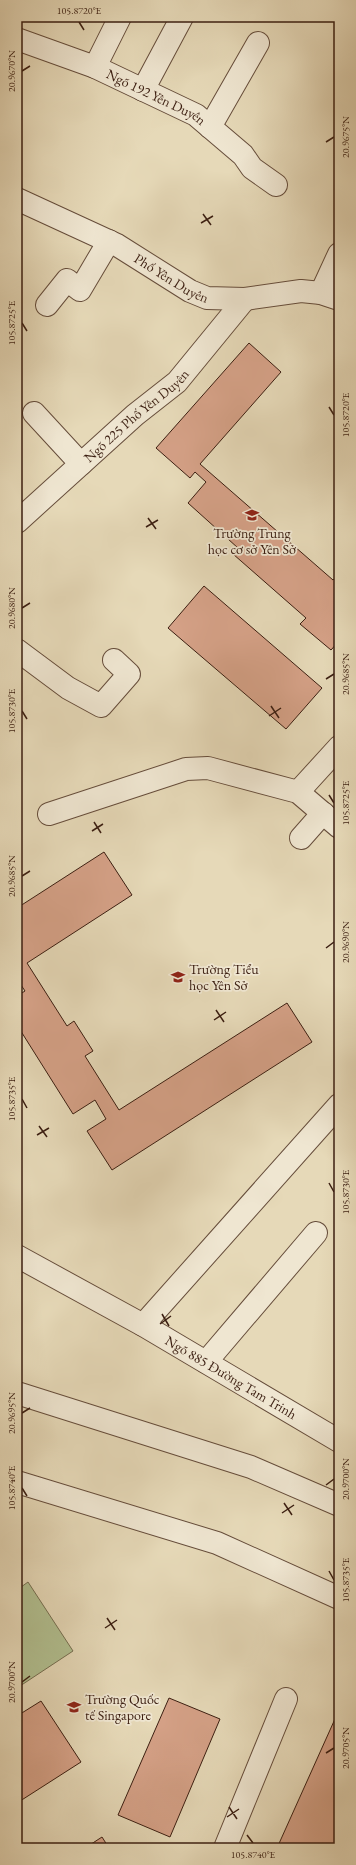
<svg xmlns="http://www.w3.org/2000/svg" width="356" height="1865" viewBox="0 0 356 1865" font-family="'EB Garamond',serif">
<style>
.green{fill:#b2c091;stroke:#766f51}
.building{fill:#d5a187;stroke:#3b1e11}
.lines{fill:none;stroke-linecap:round;stroke-linejoin:round}
.minor-casing{stroke:#664d3b;stroke-width:24}
.minor{stroke:#efe6d1;stroke-width:22}
.ticks{fill:none;stroke:#3b1e11;stroke-width:1.5}
.labels{text-anchor:middle;dominant-baseline:central;stroke-width:3.5;stroke-linejoin:round;paint-order:stroke}
.street-label{font-size:14px;fill:#3b1e11;stroke:#efe6d1}
.poi-label{font-size:14px;fill:#3b1e11;stroke:#efe6d1;text-anchor:start}
.neatline{fill:none;stroke:#3b1e11;stroke-width:1.5}
.ticks-label{font-size:10px;text-anchor:middle;fill:#3b1e11}
</style>
<rect width="100%" height="100%" fill="#e6d9b8"/>
<filter id="stains"><feTurbulence type="fractalNoise" baseFrequency=".005" numOctaves="4"/><feColorMatrix values="0 0 0 0 .2 0 0 0 0 .09 0 0 0 0 .02 0 0 0 .5 -.17"/></filter>
<radialGradient id="worn" r=".72"><stop offset=".6" stop-color="#630" stop-opacity="0"/><stop offset="1" stop-color="#630" stop-opacity=".3"/></radialGradient>
<!-- green -->
<path class="green" d="M 28,1582 L 73,1651 L 17,1688 L 17,1590 Z"/>
<!-- building -->
<path class="building" d="M 249,343 L 281,372 L 200,464 L 333,580 L 339,574 L 339,641 L 331,650 L 300,624 L 306,618 L 233,554 L 238,548 L 188,503 L 206,482 L 195,472 L 190,478 L 156,448 Z
M 204,586 L 322,688 L 286,729 L 168,628 Z
M 104,852 L 132,895 L 27,963 L 67,1026 L 74,1021 L 93,1051 L 85,1056 L 119,1110 L 287,1003 L 312,1042 L 112,1170 L 87,1131 L 106,1119 L 95,1100 L 73,1114 L 17,1025 L 17,996 L 25,991 L 17,979 L 17,908 Z
M 169,1698 L 220,1719 L 170,1837 L 118,1815 Z
M 41,1701 L 81,1762 L 17,1803 L 17,1716 Z
M 339,1710 L 339,1848 L 277,1848 Z
M 102,1837 L 109,1848 L 85,1848 Z"/>
<g class="lines">
<defs>
<g id="minor">
<path id="s1" d="M 17,39 L 95,67 L 196,115 L 243,155 L 252,168 L 276,185"/>
<path d="M 95,67 L 120,17"/>
<path d="M 143,90 L 182,17"/>
<path d="M 210,127 L 258,43"/>
<path id="s2" d="M 17,199 L 117,245 L 190,291 L 207,298 L 245,299 L 301,291 L 321,293 L 339,299"/>
<path d="M 321,293 L 339,254"/>
<path d="M 47,305 L 67,280 L 80,290 L 109,241"/>
<path d="M 34,413 L 81,464"/>
<path id="s3" d="M 17,522 L 135,415 L 177,382 L 245,299"/>
<path d="M 17,650 L 68,688 L 101,706 L 129,674 L 114,660"/>
<path d="M 298,792 L 339,747"/>
<path d="M 49,814 L 186,769 L 208,768 L 298,792 L 339,827"/>
<path d="M 301,838 L 323,813"/>
<path id="s4" d="M 17,1256 L 143,1325 L 339,1441"/>
<path d="M 143,1325 L 339,1105"/>
<path d="M 206,1362 L 316,1233"/>
<path d="M 17,1393 L 251,1467 L 339,1505"/>
<path d="M 17,1482 L 217,1543 L 339,1598"/>
<path d="M 225,1848 L 286,1699"/>
</g>
</defs>
<!-- minor casing -->
<use href="#minor" class="minor-casing"/>
<!-- minor -->
<use href="#minor" class="minor"/>
</g>
<!-- ticks -->
<path class="ticks" d="M 79,22 L 84,30M 22,71 L 30,66M 326,142 L 334,137M 203,214 L 211,225M 201,223 L 213,216M 22,323 L 27,331M 329,407 L 334,415M 148,518 L 156,529M 146,527 L 158,520M 22,608 L 30,603M 326,679 L 334,674M 271,706 L 279,718M 22,711 L 27,719M 269,716 L 281,708M 329,795 L 334,803M 94,822 L 101,833M 92,831 L 103,824M 22,876 L 30,871M 326,948 L 334,942M 216,1010 L 224,1022M 214,1020 L 226,1012M 22,1099 L 27,1108M 39,1126 L 47,1137M 37,1135 L 49,1128M 329,1183 L 334,1192M 162,1314 L 169,1326M 160,1324 L 171,1316M 22,1413 L 30,1408M 326,1485 L 334,1479M 22,1488 L 27,1496M 284,1503 L 292,1515M 282,1513 L 294,1505M 329,1571 L 334,1580M 107,1618 L 115,1630M 105,1628 L 117,1620M 22,1682 L 30,1676M 326,1753 L 334,1748M 229,1807 L 237,1819M 227,1817 L 239,1809M 247,1835 L 253,1843"/>
<!-- icons -->
<defs>
<symbol id="school-bare" viewBox="-9 -9 18 18"><path d="M0-5L7-2L0 1L-7-2ZM-4 1L0 2.5L4 1V4Q0 6-4 4Z" fill="#8f2418" stroke="#efe6d1" stroke-width="2.5" paint-order="stroke"/></symbol>
</defs>
<g fill-rule="evenodd">
<use href="#school-bare" x="242" y="505" width="20" height="20"/>
<use href="#school-bare" x="168" y="967" width="20" height="20"/>
<use href="#school-bare" x="64" y="1697" width="20" height="20"/>
</g>
<g class="labels">
<!-- street labels -->
<g class="street-label">
<text stroke="none"><textPath href="#s1" startOffset="151">Ngõ 192 Yên Duyên</textPath></text>
<text stroke="none"><textPath href="#s2" startOffset="174">Phố Yên Duyên</textPath></text>
<text stroke="none"><textPath href="#s3" startOffset="160">Ngõ 225 Phố Yên Duyên</textPath></text>
<text stroke="none"><textPath href="#s4" startOffset="246">Ngõ 885 Đường Tam Trinh</textPath></text>
</g>
<!-- poi labels -->
<g class="poi-label">
<text x="252" y="533" text-anchor="middle">Trường Trung<tspan x="252" dy="16">học cơ sở Yên Sở</tspan></text>
<text x="189" y="969">Trường Tiểu<tspan x="189" dy="16">học Yên Sở</tspan></text>
<text x="85" y="1699">Trường Quốc<tspan x="85" dy="16">tế Singapore</tspan></text>
</g>
</g>
<!-- margin -->
<rect width="356" height="1865" fill="none" stroke="#e6d9b8" stroke-width="44"/>
<rect x="22" y="22" width="312" height="1821" class="neatline"/>
<g class="ticks-label">
<text x="79" y="14">105.8720°E</text>
<text transform="translate(11 71) rotate(-90)" y="4">20.9670°N</text>
<text transform="translate(345 137) rotate(-90)" y="4">20.9675°N</text>
<text transform="translate(11 323) rotate(-90)" y="4">105.8725°E</text>
<text transform="translate(345 415) rotate(-90)" y="4">105.8720°E</text>
<text transform="translate(11 608) rotate(-90)" y="4">20.9680°N</text>
<text transform="translate(345 674) rotate(-90)" y="4">20.9685°N</text>
<text transform="translate(11 711) rotate(-90)" y="4">105.8730°E</text>
<text transform="translate(345 803) rotate(-90)" y="4">105.8725°E</text>
<text transform="translate(11 876) rotate(-90)" y="4">20.9685°N</text>
<text transform="translate(345 942) rotate(-90)" y="4">20.9690°N</text>
<text transform="translate(11 1099) rotate(-90)" y="4">105.8735°E</text>
<text transform="translate(345 1192) rotate(-90)" y="4">105.8730°E</text>
<text transform="translate(11 1413) rotate(-90)" y="4">20.9695°N</text>
<text transform="translate(345 1479) rotate(-90)" y="4">20.9700°N</text>
<text transform="translate(11 1488) rotate(-90)" y="4">105.8740°E</text>
<text transform="translate(345 1580) rotate(-90)" y="4">105.8735°E</text>
<text transform="translate(11 1682) rotate(-90)" y="4">20.9700°N</text>
<text transform="translate(345 1748) rotate(-90)" y="4">20.9705°N</text>
<text x="253" y="1858">105.8740°E</text>
</g>
<rect width="100%" height="100%" filter="url(#stains)"/>
<rect width="100%" height="100%" fill="url(#worn)"/>
</svg>
